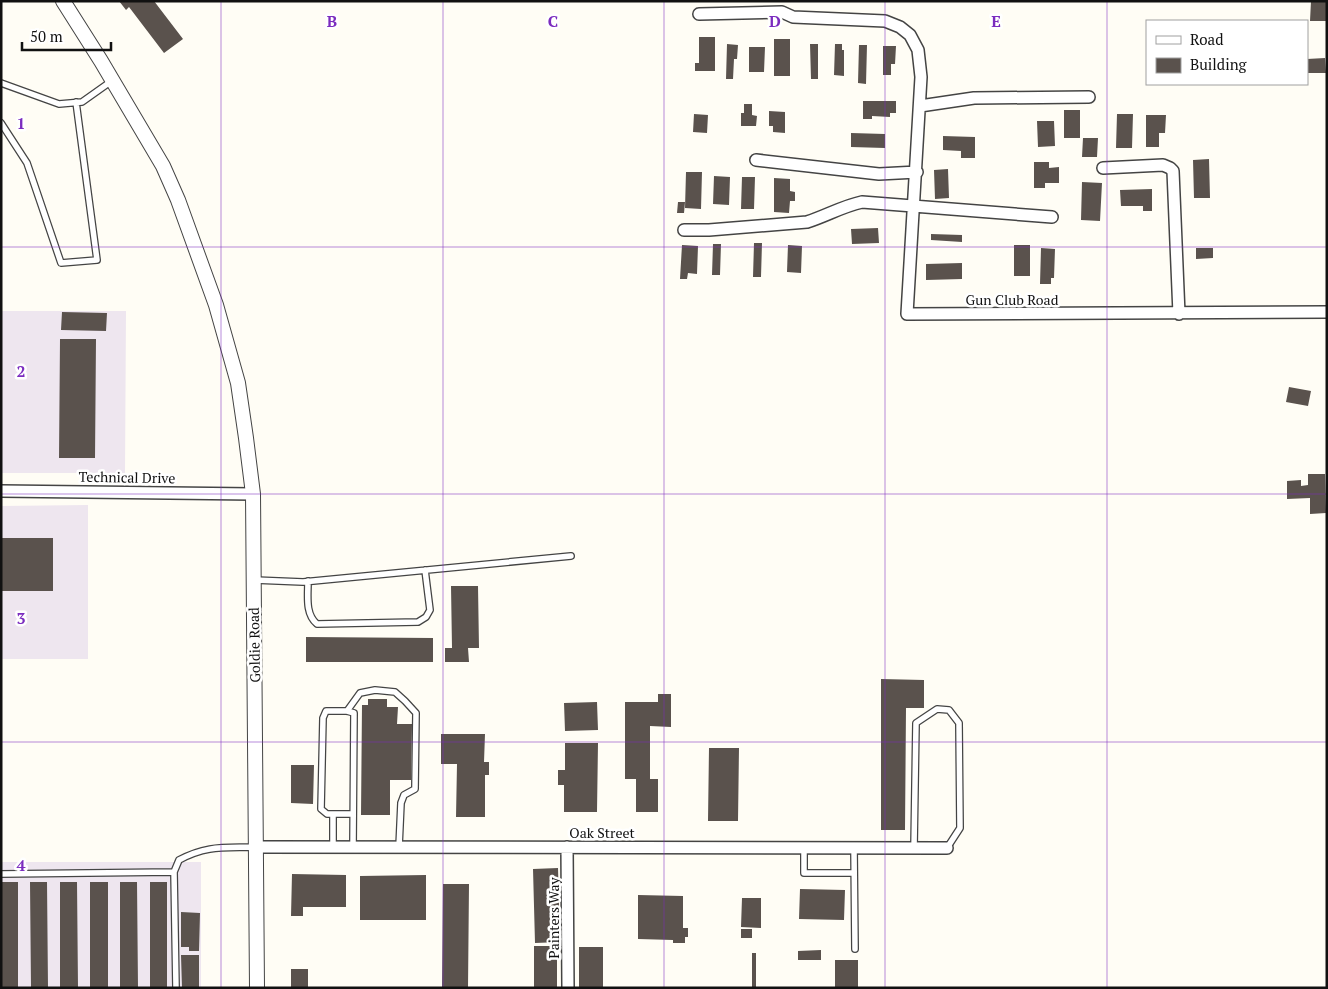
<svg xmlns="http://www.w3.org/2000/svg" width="1328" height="989" viewBox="0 0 1328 989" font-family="'PT Serif',serif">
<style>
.industrial{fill:#eee6ef}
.building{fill:#5a524d}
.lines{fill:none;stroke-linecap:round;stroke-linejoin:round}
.service-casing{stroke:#444;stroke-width:8}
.minor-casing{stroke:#444;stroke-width:14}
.tertiary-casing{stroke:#444;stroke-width:16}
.service{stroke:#fff;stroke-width:5.5}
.minor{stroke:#fff;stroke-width:11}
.tertiary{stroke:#fff;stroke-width:14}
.grid{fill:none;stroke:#7b2cbf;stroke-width:1;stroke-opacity:0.55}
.labels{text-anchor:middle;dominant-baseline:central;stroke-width:5;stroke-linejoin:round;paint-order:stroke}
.street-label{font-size:14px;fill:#111;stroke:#fff}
.grid-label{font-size:16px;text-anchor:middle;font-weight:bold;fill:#7b2cbf;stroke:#fff;stroke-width:5;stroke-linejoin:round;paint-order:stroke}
</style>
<rect width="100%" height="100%" fill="#fffdf5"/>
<!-- industrial -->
<path class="industrial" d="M 1,311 L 126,311 L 125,473 L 1,473 Z
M 88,505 L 88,659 L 1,659 L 1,506 Z
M 1,862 L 201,862 L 201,988 L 1,988 Z"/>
<!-- building -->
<path class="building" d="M 119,1 L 154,1 L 183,39 L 164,53 L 129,7 L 126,10 Z
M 1311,1 L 1327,1 L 1327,21 L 1310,21 Z
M 699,37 L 715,37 L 715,71 L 695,71 L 695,63 L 699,63 Z
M 774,39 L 790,39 L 790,76 L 774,76 Z
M 727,44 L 738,45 L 737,59 L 734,59 L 733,79 L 726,79 Z
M 810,44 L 818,44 L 818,79 L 811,79 Z
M 835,44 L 842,44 L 842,50 L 844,50 L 844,76 L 834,75 Z
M 859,45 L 867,45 L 866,84 L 858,83 Z
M 883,46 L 896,46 L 895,64 L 891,64 L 891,75 L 883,75 Z
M 749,47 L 765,47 L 764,72 L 749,72 Z
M 1325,58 L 1326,73 L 1307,73 L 1307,59 Z
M 863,101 L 896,101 L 896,113 L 890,113 L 890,117 L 872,116 L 872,119 L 863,119 Z
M 744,104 L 752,104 L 752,115 L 757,116 L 756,126 L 741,126 L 741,113 L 744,113 Z
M 1064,110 L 1080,110 L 1080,138 L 1064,138 Z
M 769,111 L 785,112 L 785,133 L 773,132 L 773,126 L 769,126 Z
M 694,114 L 708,115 L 707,133 L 693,132 Z
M 1117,114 L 1133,114 L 1132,148 L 1116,148 Z
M 1146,115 L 1166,115 L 1165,133 L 1159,133 L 1159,147 L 1146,147 Z
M 1037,121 L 1054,121 L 1055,146 L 1038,147 Z
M 851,133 L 885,134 L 885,148 L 851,147 Z
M 943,136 L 975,137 L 975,158 L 961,158 L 961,151 L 943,150 Z
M 1083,138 L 1098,138 L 1097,157 L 1082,157 Z
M 1209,159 L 1210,198 L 1194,198 L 1193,160 Z
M 1034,162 L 1049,162 L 1049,168 L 1059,167 L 1059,183 L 1045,183 L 1045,188 L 1034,188 Z
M 948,169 L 949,198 L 935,199 L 934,170 Z
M 686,172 L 702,172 L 701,209 L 685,208 Z
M 714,176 L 730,177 L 729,205 L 713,204 Z
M 742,177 L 755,177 L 754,209 L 741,209 Z
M 774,178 L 790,179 L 790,191 L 795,192 L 795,201 L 790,201 L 789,213 L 774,212 Z
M 1082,182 L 1102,183 L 1100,221 L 1081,220 Z
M 1152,189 L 1152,211 L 1143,211 L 1143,206 L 1121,206 L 1120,190 Z
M 678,202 L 685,202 L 684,213 L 677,213 Z
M 878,228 L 879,243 L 852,244 L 851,229 Z
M 931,234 L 962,235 L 962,242 L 931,240 Z
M 754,243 L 762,243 L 761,277 L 753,277 Z
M 713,244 L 721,244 L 720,275 L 712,275 Z
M 682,245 L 698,246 L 697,274 L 688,273 L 687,279 L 680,279 Z
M 788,245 L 802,246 L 801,273 L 787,272 Z
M 1014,245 L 1030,245 L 1030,276 L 1014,276 Z
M 1041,248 L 1055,249 L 1054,278 L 1051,278 L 1051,284 L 1040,284 Z
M 1196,248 L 1213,248 L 1213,258 L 1196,259 Z
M 962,263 L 962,279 L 926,280 L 926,264 Z
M 62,312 L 107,313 L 106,331 L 61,330 Z
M 60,339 L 96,339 L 95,458 L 59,458 Z
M 1289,387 L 1311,391 L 1308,406 L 1286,402 Z
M 1308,474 L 1325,474 L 1326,513 L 1310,514 L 1310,498 L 1287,499 L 1287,481 L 1301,480 L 1301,486 L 1308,485 Z
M 1,538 L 53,538 L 53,591 L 1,591 Z
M 451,586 L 478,586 L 479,648 L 468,648 L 469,662 L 445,662 L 445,648 L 452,648 Z
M 306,637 L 433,638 L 433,662 L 306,662 Z
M 881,679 L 924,680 L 924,708 L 906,708 L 905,830 L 881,830 Z
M 658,694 L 671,694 L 671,727 L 650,726 L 650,779 L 658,779 L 658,812 L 636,812 L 636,779 L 625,779 L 625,702 L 658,702 Z
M 368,699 L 387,699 L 387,707 L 398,707 L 397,724 L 412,724 L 411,780 L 390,780 L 390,815 L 361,815 L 362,705 L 368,705 Z
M 597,702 L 598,730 L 565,731 L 564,703 Z
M 441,734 L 485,734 L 484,762 L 489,762 L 489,775 L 485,775 L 485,817 L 456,817 L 457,764 L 441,764 Z
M 565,743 L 598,743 L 597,812 L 564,812 L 564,785 L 558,785 L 558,770 L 565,770 Z
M 709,748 L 739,748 L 738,821 L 708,821 Z
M 291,765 L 314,765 L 313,804 L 291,803 Z
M 558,868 L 560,942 L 535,943 L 533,869 Z
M 292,874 L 346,875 L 346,907 L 303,907 L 303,916 L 291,916 Z
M 426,875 L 426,920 L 360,920 L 360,876 Z
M 1,882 L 18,882 L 18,988 L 1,988 Z
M 30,882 L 47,882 L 48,988 L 31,988 Z
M 60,882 L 77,882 L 78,988 L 60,988 Z
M 90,882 L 108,882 L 108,988 L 90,988 Z
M 120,882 L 137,882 L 138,988 L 120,988 Z
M 150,882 L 167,882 L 167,988 L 150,988 Z
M 443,884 L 469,884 L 468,988 L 442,987 Z
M 800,889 L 845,890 L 844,920 L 799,919 Z
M 638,895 L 683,896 L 683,928 L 688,928 L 688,937 L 685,937 L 685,943 L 673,943 L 673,940 L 638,939 Z
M 742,898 L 761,898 L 761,928 L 741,927 Z
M 181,912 L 200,913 L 199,951 L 189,951 L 189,947 L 181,947 Z
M 741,929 L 752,929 L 752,938 L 741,938 Z
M 534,946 L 557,946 L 557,988 L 534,988 Z
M 579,947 L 603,947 L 603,988 L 579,988 Z
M 821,950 L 821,960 L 798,960 L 798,951 Z
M 752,953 L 756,953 L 756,988 L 752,988 Z
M 181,955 L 199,955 L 199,988 L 182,988 Z
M 835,960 L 858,960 L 858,988 L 835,988 Z
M 291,969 L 308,969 L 308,988 L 291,988 Z"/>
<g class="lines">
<defs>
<path id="service" d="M 1,83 L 59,104 L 82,102 L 113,80
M 1,123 L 27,163 L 61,263 L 97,260 L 76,102
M 254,580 L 303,582 L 571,556
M 308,581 C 308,596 305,614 317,624 L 418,622 L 426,617 L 430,610 L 425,570
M 347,711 L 360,693 L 375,690 L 395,692 L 405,701 L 416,713 L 415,789 L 404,795 L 401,803 L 399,847
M 333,814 L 333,847
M 353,814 L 327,814 L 321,809 L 323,718 L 326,711 L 347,711 L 354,713 L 353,847
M 804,848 L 804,873 L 854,873
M 854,848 L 855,949
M 914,848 L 916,723 L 937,709 L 949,710 L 959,723 L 960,828 L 947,848
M 1,874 L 174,872
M 176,988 L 174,872 L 179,860 C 207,845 224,848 255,847"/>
<path id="minor" d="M 699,14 L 782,12 L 793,17 L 885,21 L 900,27 L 910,35 L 918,50 L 921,77 L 907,314 L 1327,312
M 920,106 L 974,98 L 1089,97
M 756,160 L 879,174 L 917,172
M 1103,168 L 1163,165 L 1170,168 L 1173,171 L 1179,314
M 684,230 L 709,230 L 807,222 C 826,216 843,206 862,202 L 1052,217
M 1,491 L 253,494
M 257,847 L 947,848
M 567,847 L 568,988"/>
<path id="tertiary" d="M 63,1 L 101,61 L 163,166 L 178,200 L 216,305 L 238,383 L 246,438 L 253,494 L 257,988"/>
</defs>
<!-- service casing -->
<use href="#service" class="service-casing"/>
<!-- minor casing -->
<use href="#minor" class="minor-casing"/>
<!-- tertiary casing -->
<use href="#tertiary" class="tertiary-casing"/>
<!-- service -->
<use href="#service" class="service"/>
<!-- minor -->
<use href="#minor" class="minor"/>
<!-- tertiary -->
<use href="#tertiary" class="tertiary"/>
</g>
<!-- grid -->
<path class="grid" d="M 221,1 L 221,988M 443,1 L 443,988M 664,1 L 664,988M 885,1 L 885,988M 1107,1 L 1107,988M 1,247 L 1327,247M 1,494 L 1327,494M 1,742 L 1327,742"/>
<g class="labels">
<!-- street labels -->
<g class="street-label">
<text x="1012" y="299">Gun Club Road</text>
<text transform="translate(127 477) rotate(1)">Technical Drive</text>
<text transform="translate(254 645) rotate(-91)">Goldie Road</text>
<text x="602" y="832">Oak Street</text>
<text transform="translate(553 918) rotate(-90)">Painters Way</text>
</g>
</g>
<g class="grid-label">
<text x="332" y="27">B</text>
<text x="553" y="27">C</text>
<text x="775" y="27">D</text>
<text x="996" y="27">E</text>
<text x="21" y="129">1</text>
<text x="21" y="377">2</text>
<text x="21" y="624">3</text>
<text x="21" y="871">4</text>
</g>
<!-- border -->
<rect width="1328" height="989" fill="none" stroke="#111111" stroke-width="5"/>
<!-- legend -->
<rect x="1146" y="20" width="162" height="65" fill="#ffffff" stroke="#a0a0a0"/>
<rect x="1156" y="36" width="25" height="8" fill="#ffffff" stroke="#a0a0a0"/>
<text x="1190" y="45" font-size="15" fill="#111111">Road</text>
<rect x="1156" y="58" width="25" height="15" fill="#5a524d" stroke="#a0a0a0"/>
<text x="1190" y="70" font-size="15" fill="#111111">Building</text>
<!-- scale -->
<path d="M22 42v8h89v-8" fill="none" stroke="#111111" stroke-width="2.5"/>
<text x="30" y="42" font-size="15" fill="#111111" stroke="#ffffff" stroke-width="4" paint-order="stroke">50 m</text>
</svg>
